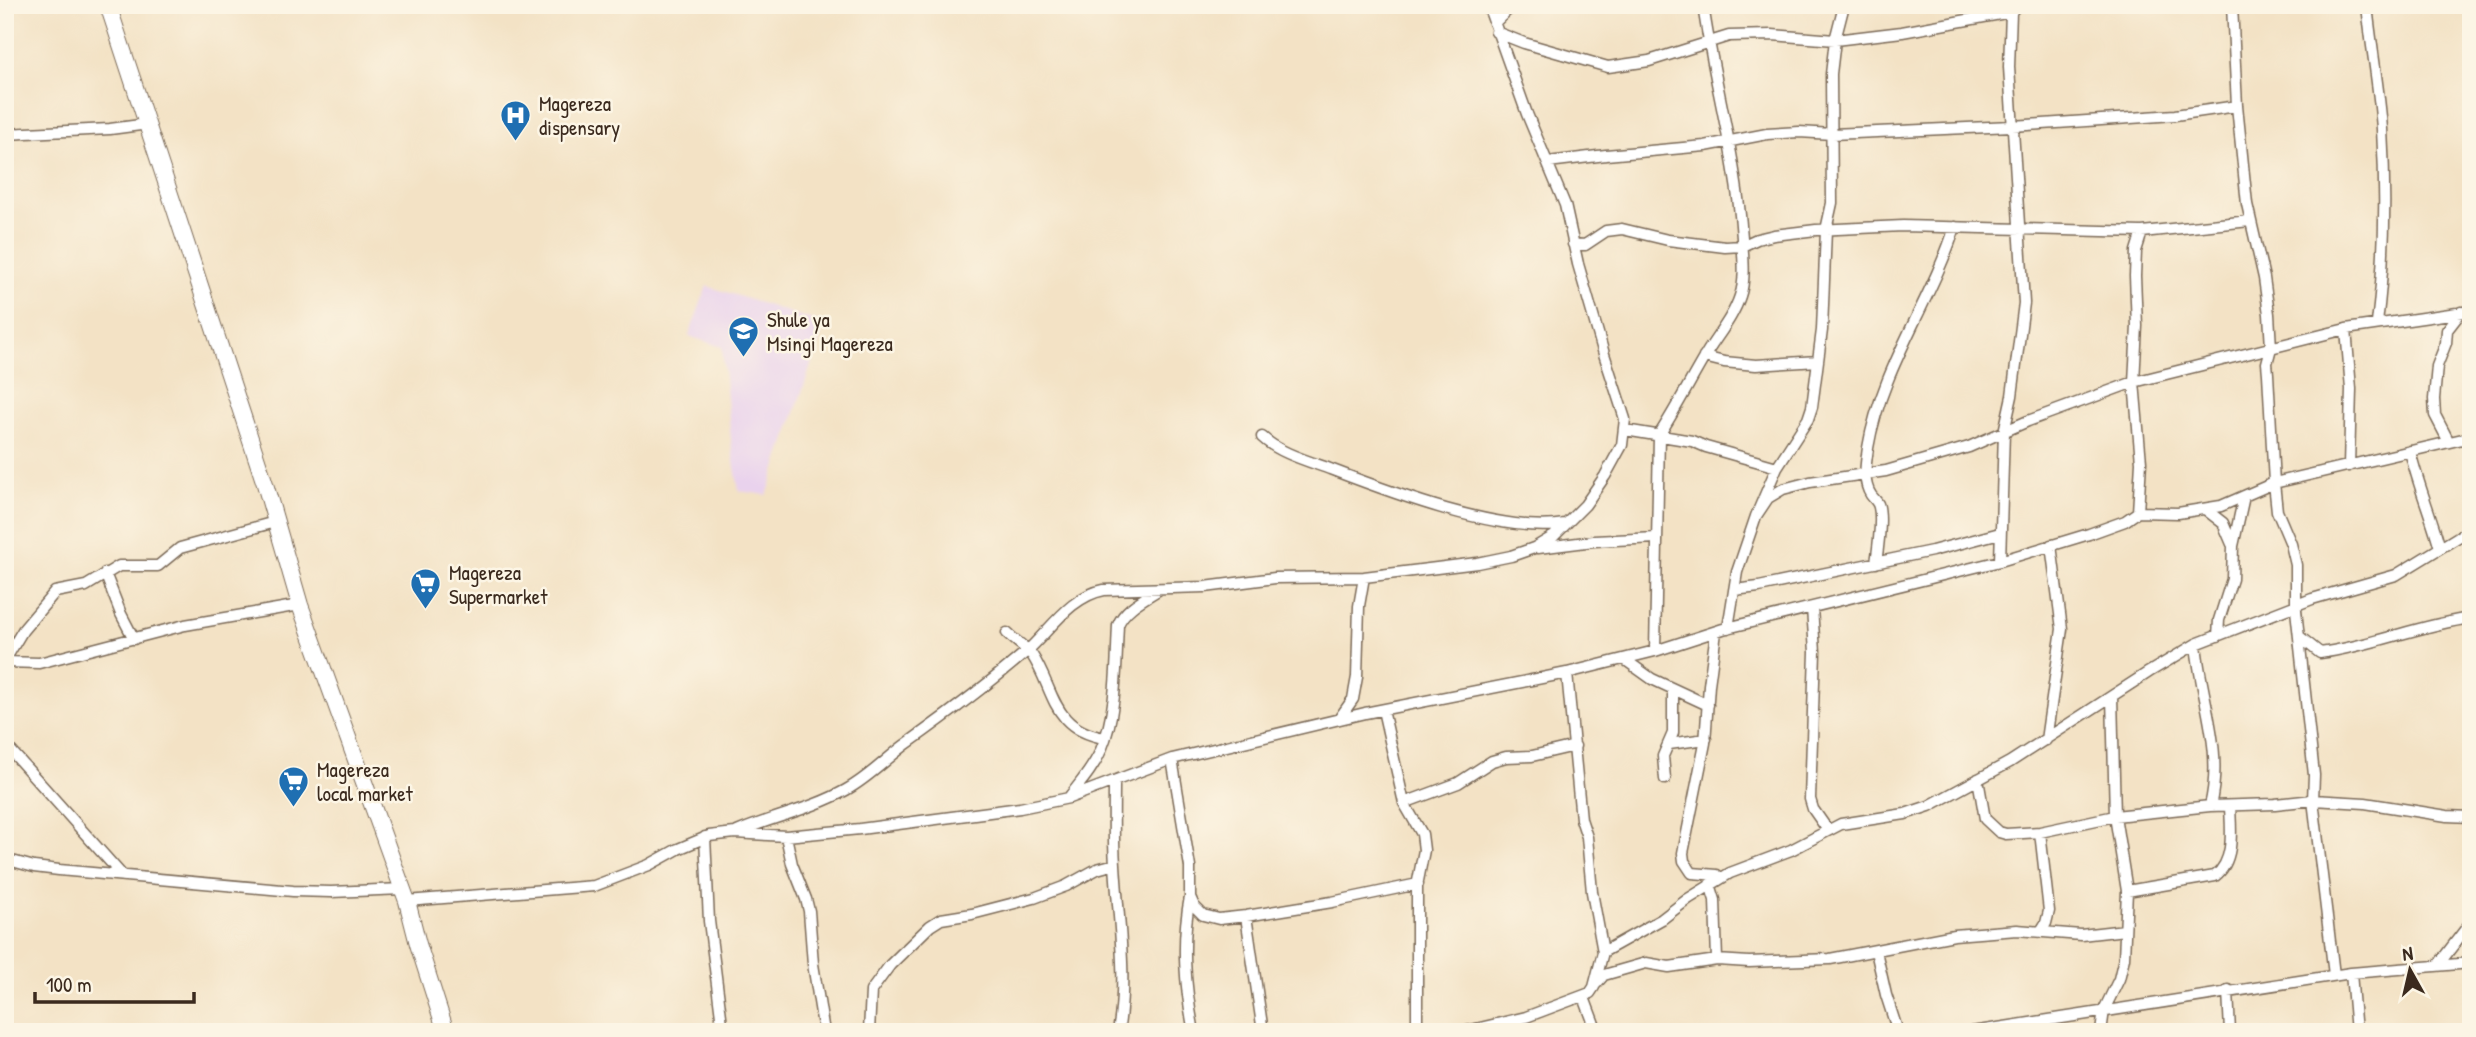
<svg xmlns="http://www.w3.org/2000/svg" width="2476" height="1037" viewBox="0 0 2476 1037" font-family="'Patrick Hand',sans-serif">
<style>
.built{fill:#e9d2ed}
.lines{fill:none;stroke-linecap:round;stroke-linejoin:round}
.street-casing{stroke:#7b6a58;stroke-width:13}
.secondary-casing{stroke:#7b6a58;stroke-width:18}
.street{stroke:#fff;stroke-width:10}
.secondary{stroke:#fff;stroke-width:16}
.labels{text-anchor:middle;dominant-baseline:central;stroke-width:5;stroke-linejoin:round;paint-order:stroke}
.poi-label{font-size:21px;fill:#3b2a1e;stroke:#fcf5e5;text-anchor:start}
</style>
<rect width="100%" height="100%" fill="#fcf5e5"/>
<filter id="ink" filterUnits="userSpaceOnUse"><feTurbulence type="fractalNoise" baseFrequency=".0143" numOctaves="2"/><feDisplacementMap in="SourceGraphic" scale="14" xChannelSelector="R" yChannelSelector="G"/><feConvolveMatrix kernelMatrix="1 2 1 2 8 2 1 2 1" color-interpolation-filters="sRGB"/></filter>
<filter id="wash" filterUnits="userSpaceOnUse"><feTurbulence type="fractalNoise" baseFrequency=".00686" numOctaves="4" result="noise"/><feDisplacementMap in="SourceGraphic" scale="28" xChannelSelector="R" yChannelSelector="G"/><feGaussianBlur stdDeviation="1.57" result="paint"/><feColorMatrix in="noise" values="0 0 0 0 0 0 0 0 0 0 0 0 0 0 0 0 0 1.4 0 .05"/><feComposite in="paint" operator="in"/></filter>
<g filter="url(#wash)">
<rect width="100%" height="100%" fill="#f3e2c5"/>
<!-- built -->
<path class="built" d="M 707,286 L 825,324 L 767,495 L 739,491 L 732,450 L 722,347 L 689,336 Z"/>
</g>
<g filter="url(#ink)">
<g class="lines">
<defs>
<path id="street" d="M 2232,5 L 2237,106 L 2247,204 L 2264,278 L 2269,314 L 2271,348 L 2267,363 L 2268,374 L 2274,483 L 2277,511 L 2291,544 L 2296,565 L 2296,610 L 2314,775 L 2313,800 L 2334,975
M 2367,5 C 2371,46 2379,87 2382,129 C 2386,194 2385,259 2377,323
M 1494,23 L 1513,5
M 1496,32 L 1524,43 L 1608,67 L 1649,61 L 1729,36 L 1772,35 L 1835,40 L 1902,32 L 2011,12 L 2011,8
M 5,134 L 110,129 L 148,124
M 1548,162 L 1606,155 L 1705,146 L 1767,134 L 1799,132 L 1832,134 L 2012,126 L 2175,115 L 2237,106
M 1573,244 L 1585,245 L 1606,231 L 1622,229 L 1668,240 L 1725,247 L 1742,246 L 1757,239 L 1774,235 L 1816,230 L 1903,226 L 2142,232 L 2250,221
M 2346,329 L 2351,389 L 2349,466
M 1704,357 L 1724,362 L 1756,365 L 1818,361
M 1625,430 L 1692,441 L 1706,447 L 1777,467
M 1262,437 C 1279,453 1308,461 1330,469 C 1390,492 1502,535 1565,524
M 2449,442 L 2435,415 L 2434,399 L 2437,366 L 2446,343 L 2447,330 L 2461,312
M 2410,451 C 2418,485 2431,515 2440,548
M 2205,509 L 2223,523 L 2232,544
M 2138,512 L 2141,462 L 2134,382 L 2137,326 L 2135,276 L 2136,251 L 2142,232
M 1756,516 L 1768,498 L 1783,489 L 1810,482 L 1886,471 L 1969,447 L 2028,421 L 2134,382 L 2346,329 L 2471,311
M 1538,548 L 1594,541 L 1657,538
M 2000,561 L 2004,432 L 2012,396 L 2024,303 L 2009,67 L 2011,12 L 2017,5
M 1876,563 C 1878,549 1883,516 1878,504 C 1876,500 1873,498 1871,495 C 1862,481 1866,463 1868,448 C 1881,369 1931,302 1955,227
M 105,573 L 121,614 L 134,639
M 1734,590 L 1759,587 L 1932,551 L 2000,533
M 1812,608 L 1815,652 L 1810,799 L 1813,809 L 1827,829
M 1728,628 L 1737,572 L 1756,516 L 1777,467 L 1808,419 L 1812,407 L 1822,330 L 1826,230 L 1832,203 L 1831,74 L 1835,40 L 1844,5
M 1716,632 L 1709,685 L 1705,743 L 1683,853 L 1684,861 L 1692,873 L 1717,875 L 1720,878
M 1007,633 C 1014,640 1027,648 1032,655 C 1055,690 1051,729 1105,738
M 2218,636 L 2219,620 L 2232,579 L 2233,546 L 2244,496
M 2300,637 L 2320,653 C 2372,646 2419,625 2471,618
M 2196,644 C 2201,700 2224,749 2210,806
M 1655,651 L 1659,435 C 1676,409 1689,383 1705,356 C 1716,337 1733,318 1740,296 C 1746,279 1743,256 1742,238 C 1737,159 1714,83 1703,5
M 1624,659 L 1652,679 L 1708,705
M 5,660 L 23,630 L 55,592 L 86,586 L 119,566 L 158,566 L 180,548 L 275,522
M 5,662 L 39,663 L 185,625 L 300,605
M 1567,673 L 1581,819 L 1587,837 L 1592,892 L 1603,952
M 1383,710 L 1404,803 L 1422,834 L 1424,850 L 1417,886 L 1417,1032
M 1339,719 L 1353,699 L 1357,677 L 1359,606 L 1364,577
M 2046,740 L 2062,629 L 2051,545
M 5,744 L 121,874
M 1669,744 L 1706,739
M 1172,759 L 1190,867 L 1190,897 L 1194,906 L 1203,915 L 1219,919 L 1246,916 L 1332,902 L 1418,884
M 1665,779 L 1663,756 L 1673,733 L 1673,689
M 1978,779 L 1985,819 L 1999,832 L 2006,834 L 2040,832 L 2115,816 L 2210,806 L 2275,804 L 2313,800 L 2365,803 L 2447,816 L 2471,817
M 1114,782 C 1114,809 1113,837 1115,864 C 1118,920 1128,976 1118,1032
M 1070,796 C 1081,782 1094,767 1101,750 C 1117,713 1116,664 1118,625 C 1124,609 1144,599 1158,590
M 1404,803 L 1458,783 L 1492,761 L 1506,757 L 1532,756 L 1575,746
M 737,832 C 772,817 812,809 846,790 C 868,778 885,760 905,745 C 947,715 988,685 1027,651 C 1051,629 1071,596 1104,590 L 1205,587 L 1275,578 L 1364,577 L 1477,563 L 1511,556 L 1534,548 L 1554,536 L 1585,505 L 1605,476 L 1622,445 L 1625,419 L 1604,354 L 1578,264 L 1565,205 L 1527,114 L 1488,5
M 2040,832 L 2049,911 L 2046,923 L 2041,931
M 786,836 L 792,864 L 806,899 L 809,911 L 813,964 L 824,1032
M 705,837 L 709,921 L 723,1032
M 5,859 L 34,867 L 59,870 L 293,891 L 331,892 L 403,889
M 1710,884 L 1715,900 L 1717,960
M 2127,891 L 2215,876 C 2235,861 2231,830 2230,807
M 1190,897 C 1181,943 1185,986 1194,1032
M 407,901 L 594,886 L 649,865 L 678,849 L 709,836 L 735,833 L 786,836 L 860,829 L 1020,808 L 1069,798 L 1172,759 L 1365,713 L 1567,673 L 1655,651 L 1723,629 L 2000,561 L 2089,534 L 2125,521 L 2138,512 L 2178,513 L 2221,506 L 2274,483 L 2471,437
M 1246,916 L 1263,1032
M 1876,951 L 1886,995 L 1898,1032
M 2438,965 L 2471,922
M 2351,973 L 2356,1032
M 1596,984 L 1604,975 L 1646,963 L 1669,967 L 1717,960 L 1749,962 L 1830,959 L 1954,935 L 2017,930 L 2081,935 L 2125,930
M 2228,990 L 2230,1032
M 1581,997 L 1585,1000 L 1597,1032
M 869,1032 L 871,991 L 890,965 L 930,926 L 941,919 L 972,914 L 1034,898 L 1066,886 L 1097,869 L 1115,864
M 1358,1032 L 1417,1031
M 1463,1032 L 1526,1017 L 1590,993 L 1594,987 L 1603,952 L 1662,919 L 1688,899 L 1730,873 L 1791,850 L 1841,824 L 1905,814 L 1929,806 L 2010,762 L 2149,672 L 2196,644 L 2312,599 L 2396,575 L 2463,534 L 2471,533
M 1972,1032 L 2351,973 L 2471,963
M 2101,1032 L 2104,1010 L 2119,979 L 2124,958 L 2127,891 L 2115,816 L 2112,696"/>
<path id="secondary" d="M 108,5 L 265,484 L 300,605 L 407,901 L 418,944 L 446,1032"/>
</defs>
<!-- street casing -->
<use href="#street" class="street-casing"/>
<!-- secondary casing -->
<use href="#secondary" class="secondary-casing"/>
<!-- street -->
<use href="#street" class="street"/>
<!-- secondary -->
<use href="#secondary" class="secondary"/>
</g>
</g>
<!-- icons -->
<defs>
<symbol id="hospital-pin" viewBox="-11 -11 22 30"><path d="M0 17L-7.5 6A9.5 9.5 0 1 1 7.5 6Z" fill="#1f6fb2" stroke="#fcf5e5"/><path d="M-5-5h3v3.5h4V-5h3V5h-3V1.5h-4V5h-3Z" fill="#fff"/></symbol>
<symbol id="school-pin" viewBox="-11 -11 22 30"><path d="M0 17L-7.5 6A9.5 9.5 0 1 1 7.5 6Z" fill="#1f6fb2" stroke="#fcf5e5"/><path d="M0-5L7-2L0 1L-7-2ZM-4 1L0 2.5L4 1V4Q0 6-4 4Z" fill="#fff"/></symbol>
<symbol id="supermarket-pin" viewBox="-11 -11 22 30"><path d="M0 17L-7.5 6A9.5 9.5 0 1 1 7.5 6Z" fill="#1f6fb2" stroke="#fcf5e5"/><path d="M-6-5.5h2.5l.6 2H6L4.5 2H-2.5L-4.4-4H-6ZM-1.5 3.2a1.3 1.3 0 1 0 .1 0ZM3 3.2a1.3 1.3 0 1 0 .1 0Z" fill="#fff"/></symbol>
</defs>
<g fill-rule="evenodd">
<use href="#hospital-pin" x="498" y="98" width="35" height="47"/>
<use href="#school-pin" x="726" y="314" width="35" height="47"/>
<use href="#supermarket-pin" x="408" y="566" width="35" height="47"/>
<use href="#supermarket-pin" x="276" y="764" width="35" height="47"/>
</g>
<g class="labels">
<!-- poi labels -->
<g class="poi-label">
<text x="539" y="103">Magereza<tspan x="539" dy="24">dispensary</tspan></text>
<text x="767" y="319">Shule ya<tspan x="767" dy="24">Msingi Magereza</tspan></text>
<text x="449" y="572">Magereza<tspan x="449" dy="24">Supermarket</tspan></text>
<text x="317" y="769">Magereza<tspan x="317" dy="24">local market</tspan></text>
</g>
</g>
<!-- margin -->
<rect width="2476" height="1037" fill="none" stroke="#fcf5e5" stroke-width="28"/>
<!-- north arrow -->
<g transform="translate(2410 970) rotate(352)" stroke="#fcf5e5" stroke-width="5" paint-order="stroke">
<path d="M0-5L12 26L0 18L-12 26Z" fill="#3b2a1e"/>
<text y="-10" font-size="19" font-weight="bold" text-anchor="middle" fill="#3b2a1e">N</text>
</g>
<!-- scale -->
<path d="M35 992v10h159v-10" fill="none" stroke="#3b2a1e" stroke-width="3.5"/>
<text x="46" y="992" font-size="21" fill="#3b2a1e" stroke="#fcf5e5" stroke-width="5" paint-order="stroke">100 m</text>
</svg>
